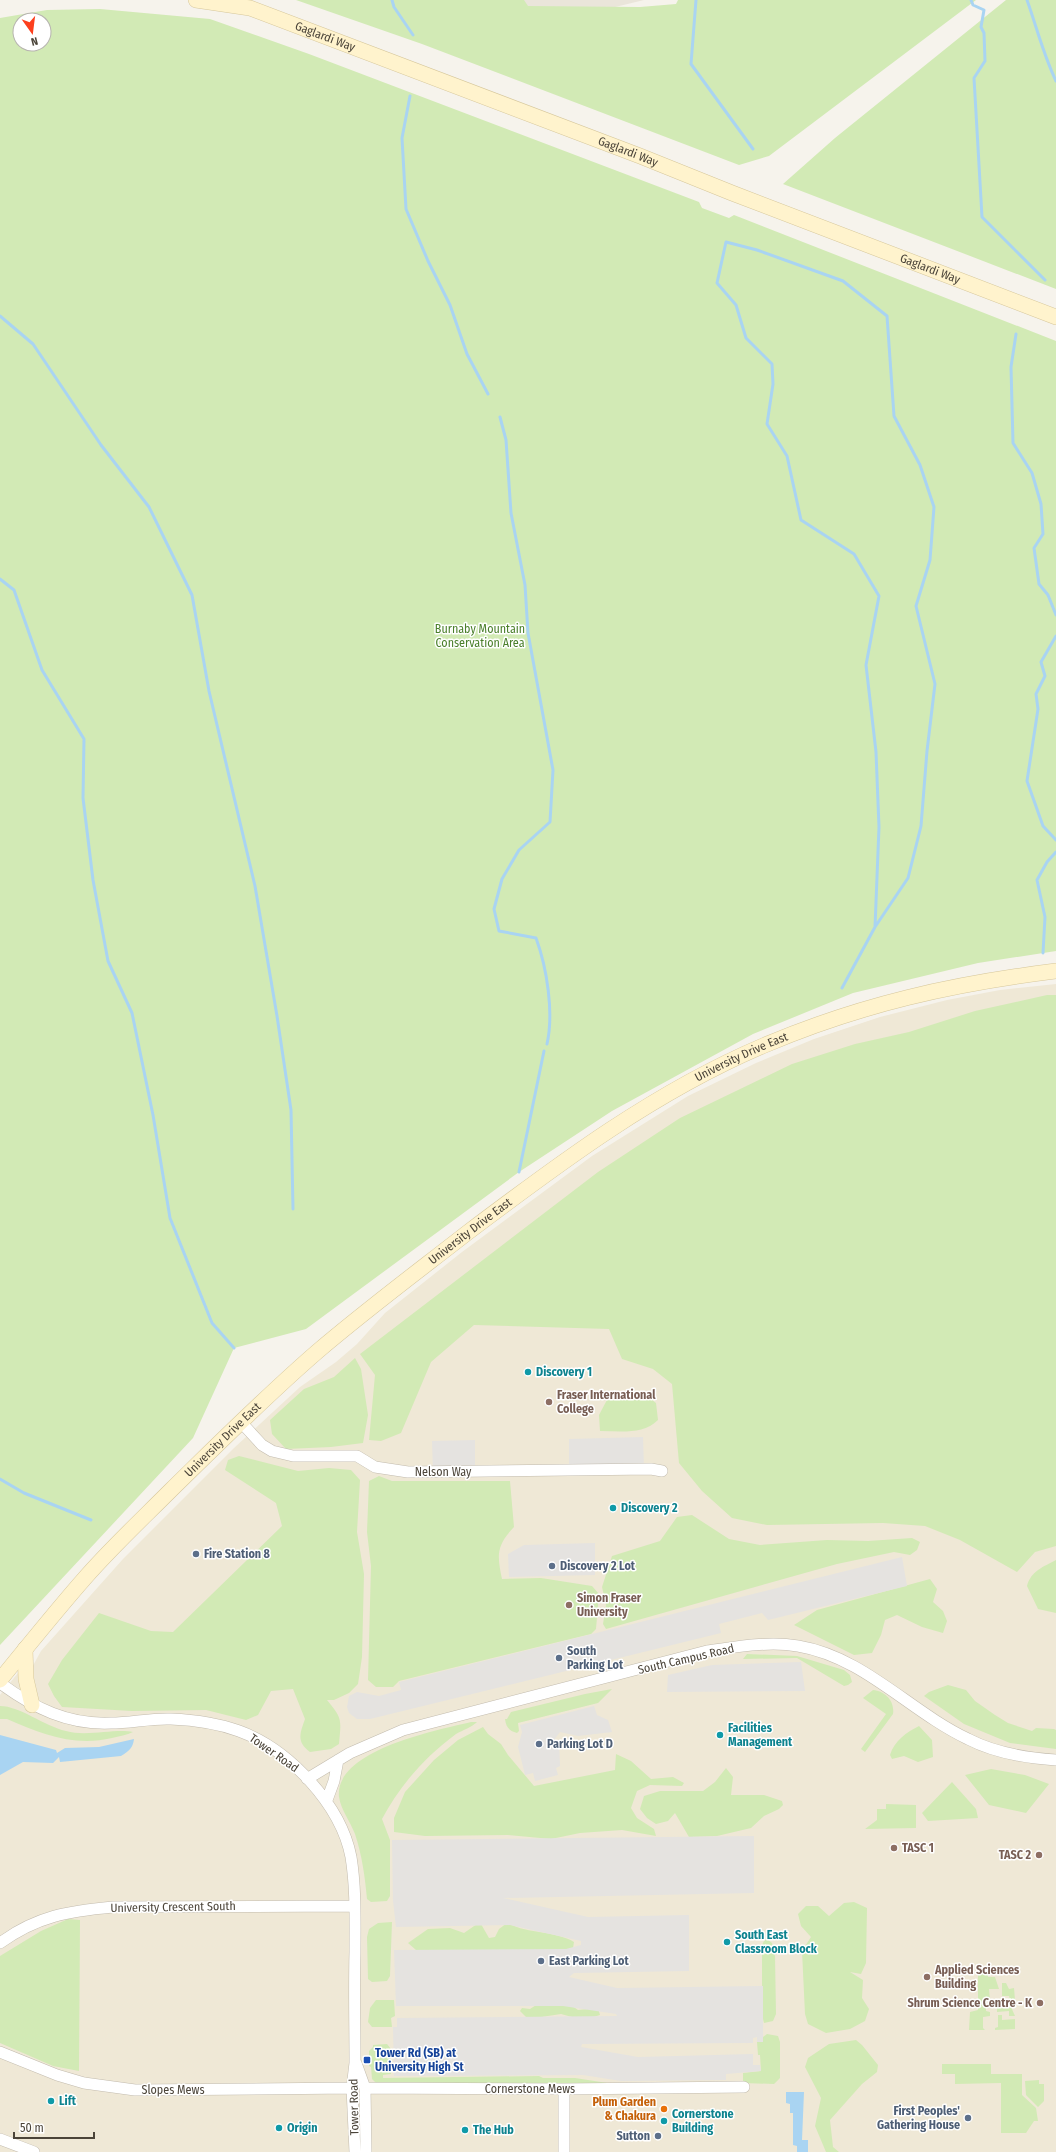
<svg xmlns="http://www.w3.org/2000/svg" width="1056" height="2152" viewBox="0 0 1056 2152" font-family="'Fira Sans Condensed',sans-serif">
<style>
.residential{fill:#eae5da}
.education{fill:#efe8d6}
.green{fill:#d2eab5;fill-rule:evenodd}
.parking{fill:#e5e3e0}
.water{fill:#a9d4f2}
.lines{fill:none;stroke-linecap:round;stroke-linejoin:round}
.stream{stroke:#a9d4f2;stroke-width:3}
.street-casing{stroke:#c2bbae;stroke-width:12}
.secondary-casing{stroke:#d6c79b;stroke-width:16}
.street{stroke:#fff;stroke-width:11}
.secondary{stroke:#fff3cd;stroke-width:15}
.culture-dot{fill:#0f9aa8;stroke:#fff;stroke-width:1.5}
.education-dot{fill:#8d6e63;stroke:#fff;stroke-width:1.5}
.service-dot{fill:#5c6f8a;stroke:#fff;stroke-width:1.5}
.transit-dot{fill:#1a4fb4;stroke:#fff;stroke-width:1.5}
.food-dot{fill:#e8710a;stroke:#fff;stroke-width:1.5}
.labels{text-anchor:middle;dominant-baseline:central;stroke-width:3;stroke-linejoin:round;paint-order:stroke}
.street-label{font-size:12px;fill:#4b4439;stroke:#fff}
.park-label{font-size:12px;fill:#4a7f2a;stroke:#fff}
.culture-label{font-size:12px;font-weight:bold;fill:#0d838f;stroke:#fff;text-anchor:start}
.education-label{font-size:12px;font-weight:bold;fill:#785e54;stroke:#fff;text-anchor:start}
.service-label{font-size:12px;font-weight:bold;fill:#4e5e75;stroke:#fff;text-anchor:start}
.transit-label{font-size:12px;font-weight:bold;fill:#164399;stroke:#fff;text-anchor:start}
.food-label{font-size:12px;font-weight:bold;fill:#c56008;stroke:#fff;text-anchor:end}
</style>
<rect width="100%" height="100%" fill="#f6f3ec"/>
<!-- residential -->
<path class="residential" d="M 508,0 L 644,0 L 521,30 Z"/>
<!-- education -->
<path class="education" d="M 1056,984 L 1056,2152 L 0,2152 L 0,1695 L 18,1673 L 30,1671 L 41,1651 L 123,1559 L 234,1448 L 300,1387 L 336,1362 L 357,1344 L 385,1313 L 462,1252 L 592,1156 L 688,1096 L 756,1063 L 814,1039 L 880,1017 L 947,1000 L 1000,990 Z"/>
<!-- green -->
<path class="green" d="M 296,0 L 524,0 L 528,6 L 640,7 L 676,4 L 678,0 L 976,0 L 769,156 L 739,165 L 422,44 Z
M 1006,0 L 1056,0 L 1056,289 L 783,184 L 835,138 Z
M 100,9 L 210,19 L 309,54 L 699,202 L 702,208 L 729,218 L 734,215 L 1056,341 L 1056,951 L 978,963 L 853,993 L 753,1034 L 612,1111 L 519,1172 L 306,1329 L 234,1348 L 193,1438 L 0,1645 L 0,18 L 47,10 ZM 20,20 L 44,20 L 44,44 L 20,44 Z
M 1047,995 L 1056,995 L 1056,1546 L 1035,1552 L 1017,1572 L 960,1540 L 925,1526 L 883,1523 L 767,1525 L 732,1518 L 702,1491 L 679,1463 L 672,1384 L 653,1369 L 622,1359 L 609,1329 L 474,1325 L 431,1362 L 401,1433 L 381,1441 L 369,1440 L 375,1375 L 360,1354 L 598,1172 L 680,1118 L 792,1064 L 855,1044 L 909,1032 L 975,1011 Z
M 355,1358 L 361,1369 L 368,1415 L 363,1443 L 331,1447 L 286,1449 L 272,1434 L 270,1420 L 304,1389 L 334,1377 Z
M 628,1393 L 643,1393 L 656,1403 L 658,1420 C 643,1435 620,1431 600,1431 L 599,1415 L 608,1398 Z
M 239,1456 L 298,1471 L 329,1468 L 351,1470 L 360,1480 L 357,1532 L 364,1574 L 362,1657 L 358,1684 L 349,1693 L 334,1700 L 327,1700 C 343,1719 341,1720 339,1744 L 331,1749 L 310,1752 C 296,1742 300,1733 305,1719 L 293,1689 L 271,1691 L 258,1715 L 246,1720 L 206,1710 L 132,1711 L 62,1707 L 54,1696 L 48,1684 L 62,1660 L 99,1613 L 151,1631 L 173,1632 L 282,1526 L 276,1503 L 225,1470 L 228,1460 Z
M 379,1476 L 392,1481 L 510,1481 L 514,1527 C 496,1546 497,1555 502,1579 L 541,1578 L 592,1586 L 599,1594 L 596,1629 L 591,1634 L 399,1681 L 393,1687 L 376,1687 L 368,1680 L 371,1566 L 367,1532 L 369,1481 Z
M 692,1515 L 729,1539 L 760,1545 L 827,1540 L 868,1541 L 912,1538 L 920,1542 L 917,1550 L 910,1555 L 894,1552 L 837,1564 L 606,1629 L 603,1624 L 606,1605 L 602,1587 L 612,1556 L 660,1541 L 677,1517 Z
M 1056,1560 L 1056,1613 L 1038,1609 L 1027,1586 C 1031,1571 1043,1567 1056,1560 Z
M 930,1579 L 937,1589 L 933,1602 L 943,1611 L 947,1621 L 943,1633 L 922,1627 L 897,1615 L 885,1620 L 881,1635 L 872,1653 L 854,1655 L 794,1625 L 817,1610 Z
M 747,1654 L 797,1656 L 844,1670 L 850,1675 L 852,1682 L 848,1685 L 844,1686 L 797,1658 L 743,1659 Z
M 948,1685 L 966,1690 L 975,1701 L 995,1715 L 1008,1723 L 1032,1731 L 1036,1728 L 1054,1729 L 1056,1730 L 1056,1749 L 1010,1743 L 964,1724 L 924,1696 L 929,1692 Z
M 612,1689 L 598,1703 L 518,1723 L 519,1731 L 517,1733 C 509,1731 506,1727 505,1719 L 507,1719 L 511,1712 L 585,1694 Z
M 873,1690 C 885,1691 895,1701 893,1714 L 865,1752 L 861,1749 L 886,1714 L 863,1698 Z
M 0,1706 C 20,1706 44,1726 66,1731 C 87,1737 116,1728 133,1732 C 127,1735 119,1736 112,1738 C 74,1747 41,1734 7,1719 L 0,1719 Z
M 471,1722 L 477,1722 C 472,1727 463,1730 456,1734 C 425,1757 400,1785 382,1819 L 390,1840 L 390,1896 L 387,1901 L 371,1902 L 367,1899 C 365,1877 362,1855 355,1834 C 350,1821 341,1810 339,1797 C 334,1750 438,1730 471,1722 Z
M 919,1726 L 932,1740 L 933,1757 L 918,1762 L 904,1756 L 892,1759 L 890,1755 C 894,1741 907,1732 919,1726 Z
M 483,1727 L 488,1734 L 501,1744 L 508,1755 L 534,1786 L 615,1770 L 616,1754 L 631,1761 L 651,1779 L 673,1777 L 684,1783 L 682,1786 L 650,1785 L 637,1791 L 631,1808 L 637,1818 L 654,1829 L 656,1836 L 622,1830 L 580,1833 L 551,1839 L 508,1835 L 425,1836 L 394,1832 L 394,1818 L 405,1792 L 434,1760 L 458,1740 Z
M 726,1768 L 733,1777 L 731,1795 L 764,1795 L 782,1801 L 783,1805 L 779,1809 L 764,1816 L 751,1828 L 717,1836 L 689,1837 L 675,1813 L 668,1821 L 656,1824 L 647,1818 L 640,1809 L 644,1796 L 660,1791 L 703,1791 L 715,1782 Z
M 991,1769 L 1025,1775 L 1049,1784 L 1026,1813 L 989,1805 L 965,1775 Z
M 952,1782 L 976,1809 L 978,1818 L 928,1821 L 922,1813 Z
M 886,1804 L 916,1805 L 916,1828 L 865,1829 L 877,1820 L 877,1809 L 886,1809 Z
M 854,1902 L 867,1908 L 866,1963 L 861,1974 L 850,1972 L 863,1980 L 862,1998 L 869,2009 L 865,2021 L 850,2029 L 826,2033 L 808,2024 L 805,2014 L 802,1951 L 811,1937 L 801,1926 L 798,1914 L 806,1906 L 818,1906 L 829,1916 L 844,1903 Z
M 68,1919 L 80,1920 L 79,2071 L 53,2066 L 0,2043 L 0,1956 L 41,1931 Z
M 392,1922 L 390,1976 L 387,1981 L 372,1982 L 368,1979 L 367,1937 L 369,1929 L 378,1923 Z
M 507,1923 C 528,1934 556,1931 574,1942 L 573,1948 L 564,1950 L 416,1950 L 408,1943 L 428,1929 L 450,1928 L 464,1933 L 477,1924 L 481,1924 L 489,1938 L 495,1937 L 499,1929 Z
M 767,1939 L 772,1943 L 775,1956 L 776,2014 L 773,2021 L 764,2023 L 762,2015 L 762,1945 L 764,1941 Z
M 978,1971 L 988,1971 L 988,1977 L 995,1977 L 999,1989 L 989,1989 L 990,2000 L 986,2000 L 986,2011 L 990,2012 L 990,2016 L 983,2017 L 983,2028 L 985,2030 L 969,2030 L 970,2012 L 978,2010 Z
M 1002,1983 L 1006,1983 L 1009,1989 L 1014,1988 L 1015,2000 L 1012,2003 L 999,2004 L 999,2000 L 1010,2000 L 1009,1996 L 1002,1996 Z
M 376,2000 L 394,2000 L 395,2016 L 391,2018 L 392,2027 L 372,2027 L 368,2022 L 370,2008 Z
M 544,2000 L 565,2001 L 578,2010 L 598,2008 L 600,2015 L 583,2020 L 561,2014 L 528,2019 L 520,2011 L 522,2008 L 530,2009 Z
M 997,2007 L 1011,2007 L 1015,2016 L 1009,2016 L 1009,2011 L 997,2012 Z
M 998,2015 L 1002,2015 L 1002,2020 L 1015,2019 L 1015,2029 L 995,2030 L 995,2028 L 998,2027 Z
M 767,2034 L 778,2036 L 780,2042 L 780,2078 L 774,2084 L 743,2083 L 743,2073 L 761,2071 L 760,2055 L 758,2055 L 757,2042 L 762,2042 L 763,2037 Z
M 856,2040 L 862,2045 L 878,2065 L 877,2072 L 862,2084 L 830,2120 L 833,2147 L 839,2152 L 826,2152 L 815,2126 L 821,2098 L 805,2067 L 808,2058 L 829,2044 Z
M 387,2044 L 391,2049 L 391,2074 L 383,2075 L 383,2078 L 539,2076 L 543,2078 L 575,2078 L 614,2084 L 376,2083 L 372,2079 L 371,2067 L 369,2066 L 369,2051 L 373,2047 L 373,2045 Z
M 991,2064 L 991,2074 L 1022,2074 L 1022,2095 L 1036,2108 L 1038,2121 L 1034,2121 L 1026,2133 L 1001,2133 L 1001,2083 L 955,2084 L 955,2074 L 942,2074 L 942,2064 Z
M 1039,2080 L 1039,2084 L 1044,2084 L 1044,2101 L 1038,2107 L 1026,2095 L 1025,2081 Z"/>
<!-- parking -->
<path class="parking" d="M 643,1437 L 644,1469 L 569,1471 L 569,1439 Z
M 475,1440 L 475,1472 L 433,1472 L 432,1441 Z
M 595,1543 L 595,1575 L 509,1577 L 508,1554 L 524,1545 Z
M 902,1557 L 907,1586 L 768,1620 L 762,1613 L 719,1624 L 721,1633 L 370,1719 L 357,1719 L 349,1713 L 347,1707 L 349,1696 L 357,1692 L 379,1696 L 401,1690 L 399,1682 Z
M 801,1662 L 805,1691 L 667,1692 L 668,1675 L 712,1665 Z
M 594,1706 L 597,1715 L 608,1720 L 612,1732 L 578,1736 L 560,1732 L 554,1740 L 559,1741 L 560,1766 L 556,1768 L 558,1775 L 535,1781 L 533,1773 L 525,1775 L 518,1747 L 522,1732 L 520,1725 Z
M 754,1836 L 754,1893 L 503,1898 L 588,1917 L 689,1915 L 689,1971 L 574,1973 L 569,1977 L 617,1988 L 763,1986 L 763,2042 L 757,2042 L 757,2037 L 753,2038 L 753,2043 L 582,2044 L 581,2047 L 638,2057 L 753,2054 L 753,2065 L 760,2065 L 761,2071 L 726,2074 L 726,2080 L 621,2081 L 583,2075 L 394,2076 L 393,2027 L 397,2027 L 397,2018 L 617,2016 L 616,2014 L 563,2006 L 396,2006 L 394,1950 L 566,1949 L 581,1945 L 581,1941 L 510,1925 L 396,1927 L 393,1901 L 392,1840 Z"/>
<!-- water -->
<path class="water" d="M 0,1735 L 56,1750 L 57,1753 L 65,1748 L 99,1747 L 134,1739 C 133,1748 129,1751 121,1756 L 60,1762 L 59,1757 L 53,1763 L 23,1762 L 0,1775 Z
M 786,2092 L 804,2092 L 802,2140 L 808,2140 L 808,2152 L 797,2152 L 797,2146 L 793,2145 L 793,2113 L 790,2113 L 790,2104 L 786,2103 Z"/>
<g class="lines">
<!-- stream -->
<path class="stream" d="M 392,0 L 394,7 L 413,35
M 696,0 L 691,64 L 753,149
M 971,0 L 973,5 L 984,10 L 981,27 L 984,33 L 985,61 L 974,78 L 982,217 L 1045,280
M 1027,0 C 1037,28 1043,54 1056,81
M 410,96 L 402,138 L 406,209 L 428,261 L 450,305 L 467,354 L 488,394
M 0,316 L 33,344 L 101,445 L 149,507 L 192,595 L 209,691 L 255,886 L 277,1016 L 291,1110 L 293,1209
M 1016,334 L 1011,367 L 1013,443 L 1032,473 L 1041,504 L 1043,534 L 1034,548 L 1039,584 L 1048,595 L 1056,615
M 500,417 L 506,440 L 511,513 L 525,585 L 528,633 L 553,770 L 550,822 L 519,850 L 502,879 L 494,909 L 499,931 L 536,938 C 547,968 554,1013 547,1044
M 0,579 L 14,590 L 42,670 L 84,739 L 83,798 L 93,880 L 108,961 L 132,1013 L 153,1115 L 170,1218 L 212,1323 L 234,1348
M 1056,636 L 1041,662 L 1045,676 L 1036,694 L 1038,709 L 1027,781 L 1043,826 L 1056,840
M 1043,953 L 1045,917 L 1037,880 L 1047,862 L 1056,852
M 842,988 L 875,927 L 908,878 L 921,826 L 927,751 L 935,684 L 916,606 L 930,560 L 934,507 L 920,465 L 894,416 L 887,316 L 843,281 L 757,250 L 726,242 L 717,283 L 736,305 L 746,338 L 772,364 L 773,384 L 767,424 L 787,456 L 801,520 L 854,554 L 879,596 L 866,665 L 876,752 L 879,827 L 875,927
M 519,1172 L 544,1051
M 0,1479 L 24,1493 L 91,1520"/>
<defs>
<path id="street" d="M 240,1421 L 262,1445 L 272,1451 L 293,1456 L 357,1456 L 375,1467 L 408,1472 L 651,1469 L 662,1471
M 0,1683 C 34,1708 68,1725 111,1723 C 131,1723 151,1718 171,1719 C 194,1720 217,1723 239,1731 C 289,1749 341,1805 351,1857 C 356,1888 355,1920 355,1952 C 354,1989 355,2026 355,2063 L 352,2088 L 355,2152
M 307,1779 L 350,1753 L 403,1730 L 707,1651 C 737,1647 768,1641 798,1646 C 864,1657 909,1711 968,1739 C 995,1753 1025,1758 1056,1760
M 327,1800 L 334,1781 L 338,1760
M 0,1943 C 37,1916 69,1911 113,1907 L 354,1906
M 0,2052 L 57,2075 L 84,2083 L 135,2090 L 352,2088
M 356,2063 L 365,2088 L 366,2152
M 365,2088 L 564,2089 L 744,2087
M 0,2139 L 34,2152
M 564,2152 L 564,2089"/>
<g id="secondary">
<path id="s1" d="M 196,0 L 250,8 L 640,156 L 732,193 L 1056,317"/>
<path d="M 25,1649 L 26,1679 L 32,1705"/>
<path id="s2" d="M 0,1680 C 28,1646 55,1612 84,1579 C 111,1548 141,1520 171,1490 C 219,1443 267,1395 318,1351 C 366,1310 417,1272 467,1233 C 561,1162 656,1091 765,1045 C 862,1004 952,984 1056,971"/>
</g>
</defs>
<!-- street casing -->
<use href="#street" class="street-casing"/>
<!-- secondary casing -->
<use href="#secondary" class="secondary-casing"/>
<!-- street -->
<use href="#street" class="street"/>
<!-- secondary -->
<use href="#secondary" class="secondary"/>
</g>
<!-- markers -->
<g class="culture-dot">
<circle cx="528" cy="1372" r="4"/>
<circle cx="613" cy="1508" r="4"/>
<circle cx="720" cy="1735" r="4"/>
<circle cx="727" cy="1942" r="4"/>
<circle cx="51" cy="2101" r="4"/>
<circle cx="664" cy="2121" r="4"/>
<circle cx="279" cy="2128" r="4"/>
<circle cx="465" cy="2130" r="4"/>
</g>
<g class="education-dot">
<circle cx="549" cy="1402" r="4"/>
<circle cx="569" cy="1605" r="4"/>
<circle cx="894" cy="1848" r="4"/>
<circle cx="1039" cy="1855" r="4"/>
<circle cx="927" cy="1977" r="4"/>
<circle cx="1040" cy="2003" r="4"/>
</g>
<g class="service-dot">
<circle cx="196" cy="1554" r="4"/>
<circle cx="552" cy="1566" r="4"/>
<circle cx="559" cy="1658" r="4"/>
<circle cx="539" cy="1744" r="4"/>
<circle cx="541" cy="1961" r="4"/>
<circle cx="968" cy="2118" r="4"/>
<circle cx="658" cy="2136" r="4"/>
</g>
<rect class="transit-dot" x="363" y="2056" width="8" height="8" rx="2"/>
<circle class="food-dot" cx="664" cy="2109" r="4"/>
<g class="labels">
<!-- street labels -->
<g class="street-label">
<text stroke="none"><textPath href="#s1" startOffset="135">Gaglardi Way</textPath></text>
<text stroke="none"><textPath href="#s1" startOffset="459">Gaglardi Way</textPath></text>
<text stroke="none"><textPath href="#s1" startOffset="783">Gaglardi Way</textPath></text>
<text stroke="none"><textPath href="#s2" startOffset="975">University Drive East</textPath></text>
<text stroke="none"><textPath href="#s2" startOffset="652">University Drive East</textPath></text>
<text stroke="none"><textPath href="#s2" startOffset="328">University Drive East</textPath></text>
<text x="443" y="1472">Nelson Way</text>
<text transform="translate(686 1659) rotate(-13)">South Campus Road</text>
<text transform="translate(274 1753) rotate(35)">Tower Road</text>
<text transform="translate(173 1907) rotate(-1)">University Crescent South</text>
<text x="530" y="2089">Cornerstone Mews</text>
<text x="173" y="2090">Slopes Mews</text>
<text transform="translate(354 2107) rotate(-91)">Tower Road</text>
</g>
<!-- park labels -->
<g class="park-label">
<text x="480" y="629">Burnaby Mountain<tspan x="480" dy="14">Conservation Area</tspan></text>
</g>
<!-- culture labels -->
<g class="culture-label">
<text x="536" y="1372">Discovery 1</text>
<text x="621" y="1508">Discovery 2</text>
<text x="728" y="1728">Facilities<tspan x="728" dy="14">Management</tspan></text>
<text x="735" y="1935">South East<tspan x="735" dy="14">Classroom Block</tspan></text>
<text x="59" y="2101">Lift</text>
<text x="672" y="2114">Cornerstone<tspan x="672" dy="14">Building</tspan></text>
<text x="287" y="2128">Origin</text>
<text x="473" y="2130">The Hub</text>
</g>
<!-- education labels -->
<g class="education-label">
<text x="557" y="1395">Fraser International<tspan x="557" dy="14">College</tspan></text>
<text x="577" y="1598">Simon Fraser<tspan x="577" dy="14">University</tspan></text>
<text x="902" y="1848">TASC 1</text>
<text x="1031" y="1855" text-anchor="end">TASC 2</text>
<text x="935" y="1970">Applied Sciences<tspan x="935" dy="14">Building</tspan></text>
<text x="1032" y="2003" text-anchor="end">Shrum Science Centre - K</text>
</g>
<!-- service labels -->
<g class="service-label">
<text x="204" y="1554">Fire Station 8</text>
<text x="560" y="1566">Discovery 2 Lot</text>
<text x="567" y="1651">South<tspan x="567" dy="14">Parking Lot</tspan></text>
<text x="547" y="1744">Parking Lot D</text>
<text x="549" y="1961">East Parking Lot</text>
<text x="960" y="2111" text-anchor="end">First Peoples'<tspan x="960" dy="14">Gathering House</tspan></text>
<text x="650" y="2136" text-anchor="end">Sutton</text>
</g>
<!-- transit labels -->
<g class="transit-label">
<text x="375" y="2053">Tower Rd (SB) at<tspan x="375" dy="14">University High St</tspan></text>
</g>
<!-- food labels -->
<g class="food-label">
<text x="656" y="2102">Plum Garden<tspan x="656" dy="14">&amp; Chakura</tspan></text>
</g>
</g>
<!-- north arrow -->
<g transform="translate(32 32) rotate(166)"><circle r="19" fill="#ffffff" stroke="#b7b4b0"/>
<path d="M0-3L7 15L0 10L-7 15Z" fill="#fc3f1d"/>
<text y="-6" font-size="11" font-weight="bold" text-anchor="middle" fill="#4b4439">N</text>
</g>
<!-- scale -->
<path d="M14 2132v6h80v-6" fill="none" stroke="#4b4439" stroke-width="2"/>
<text x="20" y="2132" font-size="12" fill="#4b4439" stroke="#ffffff" stroke-width="3" paint-order="stroke">50 m</text>
</svg>
